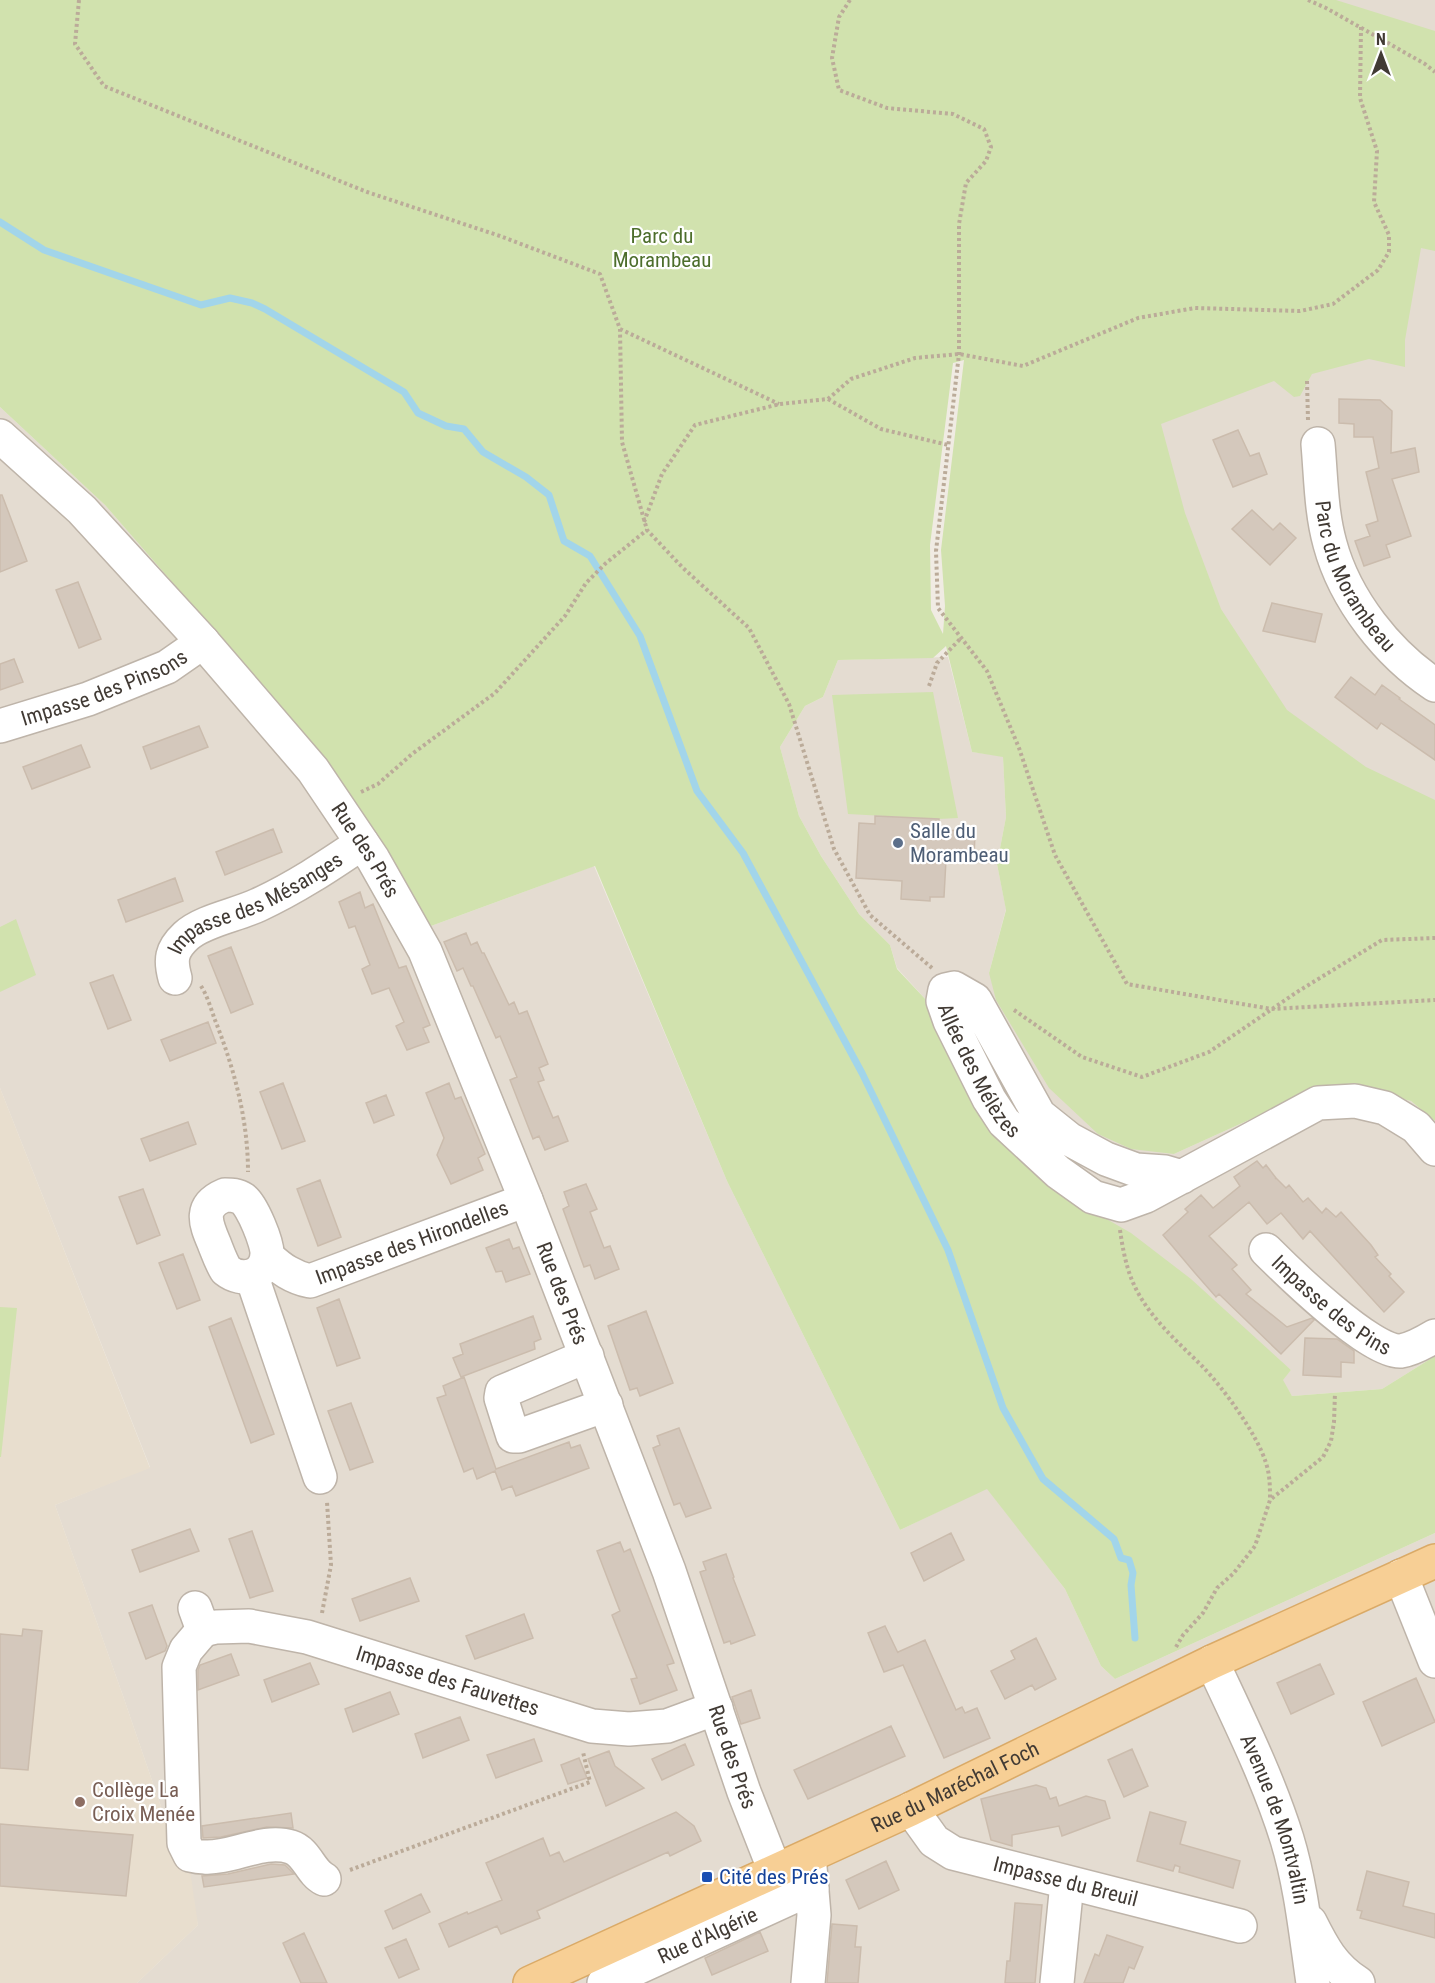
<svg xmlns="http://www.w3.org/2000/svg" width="1435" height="1983" viewBox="0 0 1435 1983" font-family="'Roboto Condensed',sans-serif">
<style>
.residential{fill:#e4dcd1}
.education{fill:#e8dece}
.green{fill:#d1e2ae;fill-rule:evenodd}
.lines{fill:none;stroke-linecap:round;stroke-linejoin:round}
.stream{stroke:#a2d5ea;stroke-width:7}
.building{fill:#d4c8bc;stroke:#cbbcad;stroke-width:1.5}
.minor-casing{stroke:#beb4a9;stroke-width:36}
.major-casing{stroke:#daaa67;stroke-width:36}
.path{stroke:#bbab99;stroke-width:4;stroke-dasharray:3 3;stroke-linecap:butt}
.minor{stroke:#fff;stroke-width:33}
.major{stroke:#f7cf95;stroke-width:33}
.service-dot{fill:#5c6f8a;stroke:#fff;stroke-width:2}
.education-dot{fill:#8d6e63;stroke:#fff;stroke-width:2}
.transit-dot{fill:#1a4fb4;stroke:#fff;stroke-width:2}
.labels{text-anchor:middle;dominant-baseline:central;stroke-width:4.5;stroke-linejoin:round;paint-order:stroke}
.park-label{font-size:21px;fill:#4d6e2c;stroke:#fff}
.street-label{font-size:21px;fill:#413a34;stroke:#fff}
.service-label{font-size:21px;fill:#4e5e75;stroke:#fff;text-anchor:start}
.education-label{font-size:21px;fill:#785e54;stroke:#fff;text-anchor:start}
.transit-label{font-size:21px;fill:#164399;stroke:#fff;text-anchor:start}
</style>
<rect width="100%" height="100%" fill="#f0ebe3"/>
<!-- residential -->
<path class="residential" d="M 1008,0 L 1435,0 L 1435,978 L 982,308 Z
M 0,407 L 105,505 L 307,737 L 431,926 L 594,866 L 727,1181 L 900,1530 L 987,1488 L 1065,1589 L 1101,1666 L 1115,1679 L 1435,1533 L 1435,1983 L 137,1983 L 198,1925 L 182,1868 L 122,1693 L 55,1505 L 150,1467 L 0,1088 Z
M 948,657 L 972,752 L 1003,756 L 1006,817 L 997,864 L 1006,909 L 989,973 L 1174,1154 L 1286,1103 L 1365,1090 L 1411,1101 L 1435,1121 L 1435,1356 L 1382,1389 L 1292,1396 L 1282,1380 L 1291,1370 L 1052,1191 L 1032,1163 L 928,1002 L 897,968 L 890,945 L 859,914 L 821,856 L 799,816 L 780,747 L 805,706 L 823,697 L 838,660 Z"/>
<!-- education -->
<path class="education" d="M 0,1088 L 150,1468 L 55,1505 L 122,1693 L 182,1868 L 190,1870 L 198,1925 L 137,1983 L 0,1983 Z"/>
<!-- green -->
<path class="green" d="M 0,0 L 1336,0 L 1435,31 L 1435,251 L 1421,248 L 1405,340 L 1405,367 L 1369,359 L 1312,374 L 1300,396 L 1294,397 L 1274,381 L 1161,424 L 1185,513 L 1221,609 L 1287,710 L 1366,767 L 1435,800 L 1435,1121 L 1411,1101 L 1365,1090 L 1286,1103 L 1174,1154 L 1131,1149 L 1098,1134 L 1049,1088 L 996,1000 L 989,973 L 1006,910 L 997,864 L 1006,817 L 1003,757 L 972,752 L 946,646 L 933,658 L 838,660 L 823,697 L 805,706 L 780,747 L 799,816 L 821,856 L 859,914 L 890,945 L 897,969 L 928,1002 L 1047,1185 L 1131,1233 L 1191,1279 L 1291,1370 L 1283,1380 L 1292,1396 L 1382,1389 L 1435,1356 L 1435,1533 L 1115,1679 L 1101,1666 L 1065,1589 L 987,1489 L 900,1530 L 727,1181 L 595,866 L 431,926 L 307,737 L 105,505 L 0,407 ZM 964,360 L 941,550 L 945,606 L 943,634 L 931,610 L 930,545 L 953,363 Z
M 933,692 L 958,818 L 939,819 L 848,814 L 832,695 Z
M 16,919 L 36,975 L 0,992 L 0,927 Z
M 0,1307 L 17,1308 L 1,1457 L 0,1457 Z"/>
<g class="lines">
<!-- stream -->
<path class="stream" d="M 0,222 L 44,250 L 201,305 L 230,298 L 252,303 L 265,309 L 404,392 L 418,413 L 446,426 L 464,429 L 483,452 L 526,477 L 549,495 L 564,541 L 590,556 L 640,636 L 697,791 L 743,853 L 862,1073 L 948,1250 L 1003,1408 L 1043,1479 L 1114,1539 L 1121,1558 L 1129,1560 L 1133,1573 L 1131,1585 L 1135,1638"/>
</g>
<!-- building -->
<path class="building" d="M 1339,399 L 1380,400 L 1392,411 L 1391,453 L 1415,448 L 1419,472 L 1392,479 L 1411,536 L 1386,545 L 1390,557 L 1364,566 L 1355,541 L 1370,536 L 1366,525 L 1378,521 L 1366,472 L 1379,468 L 1373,437 L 1354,437 L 1354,424 L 1339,423 Z
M 1238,430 L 1250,456 L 1259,453 L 1267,474 L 1233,487 L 1213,440 Z
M 0,495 L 2,495 L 27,561 L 0,572 Z
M 1252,510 L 1273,530 L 1280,523 L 1296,538 L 1270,565 L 1232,529 Z
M 78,582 L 101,639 L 79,648 L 56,590 Z
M 1272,603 L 1322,614 L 1315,642 L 1263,631 Z
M 14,659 L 23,682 L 0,690 L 0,664 Z
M 1351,677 L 1375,695 L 1382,685 L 1400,698 L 1399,699 L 1435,725 L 1435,760 L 1381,723 L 1377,729 L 1335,697 Z
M 199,726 L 208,747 L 151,769 L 143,747 Z
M 81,745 L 90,767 L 32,789 L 23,767 Z
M 875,816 L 939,819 L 939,830 L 975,831 L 974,861 L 946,860 L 944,897 L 930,897 L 930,901 L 901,899 L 902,881 L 856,878 L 859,823 L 875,824 Z
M 273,829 L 282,852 L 225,875 L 216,852 Z
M 175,878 L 183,901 L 126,922 L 118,900 Z
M 360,892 L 365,908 L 373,904 L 399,968 L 406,966 L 430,1025 L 423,1028 L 429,1042 L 407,1050 L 396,1026 L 404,1022 L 389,988 L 372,994 L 362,969 L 370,965 L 355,926 L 349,928 L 339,902 Z
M 466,933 L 471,945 L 477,942 L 482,953 L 484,953 L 509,1005 L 514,1002 L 519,1014 L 527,1011 L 548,1064 L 539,1068 L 544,1080 L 538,1082 L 553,1118 L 558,1116 L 568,1141 L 545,1150 L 539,1136 L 533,1139 L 510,1080 L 517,1077 L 500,1036 L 496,1038 L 473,986 L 471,986 L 463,968 L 457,971 L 444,942 Z
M 231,947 L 253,1004 L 231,1013 L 208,956 Z
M 113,975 L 131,1020 L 108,1029 L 90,983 Z
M 208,1022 L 216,1043 L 170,1061 L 161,1040 Z
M 283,1083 L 305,1141 L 282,1149 L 260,1092 Z
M 449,1083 L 455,1099 L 461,1097 L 485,1154 L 478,1158 L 483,1170 L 451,1184 L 437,1155 L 444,1138 L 426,1093 Z
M 386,1095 L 394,1115 L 374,1123 L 366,1103 Z
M 188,1122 L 196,1144 L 150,1161 L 141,1139 Z
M 1257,1161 L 1263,1168 L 1266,1165 L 1276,1178 L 1275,1179 L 1276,1178 L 1286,1188 L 1289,1185 L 1303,1202 L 1308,1198 L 1322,1213 L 1326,1208 L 1336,1217 L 1341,1212 L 1371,1245 L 1378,1255 L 1375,1257 L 1391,1274 L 1389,1276 L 1404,1292 L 1384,1312 L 1310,1231 L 1303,1239 L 1281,1213 L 1267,1224 L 1249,1202 L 1209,1236 L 1237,1265 L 1232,1269 L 1251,1290 L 1246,1294 L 1287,1327 L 1312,1318 L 1314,1320 L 1281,1354 L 1219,1294 L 1216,1297 L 1195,1273 L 1163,1235 L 1188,1212 L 1185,1209 L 1201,1195 L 1213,1208 L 1240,1186 L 1234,1177 Z
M 320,1180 L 341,1237 L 318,1246 L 297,1189 Z
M 586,1184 L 597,1209 L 590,1212 L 604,1248 L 610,1246 L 619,1269 L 595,1279 L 590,1265 L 584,1267 L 563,1209 L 569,1206 L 564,1192 Z
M 143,1189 L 160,1235 L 137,1244 L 119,1197 Z
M 509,1239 L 513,1249 L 519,1247 L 530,1274 L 506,1282 L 502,1271 L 496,1272 L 486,1248 Z
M 183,1254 L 200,1300 L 177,1309 L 159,1263 Z
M 339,1299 L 360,1358 L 337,1366 L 317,1308 Z
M 646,1311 L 673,1383 L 640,1396 L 637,1388 L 630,1390 L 608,1326 Z
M 533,1316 L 541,1339 L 534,1342 L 535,1349 L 461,1377 L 453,1358 L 463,1354 L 460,1344 Z
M 231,1318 L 274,1434 L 251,1443 L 209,1327 Z
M 1305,1338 L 1337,1339 L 1354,1351 L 1354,1363 L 1341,1362 L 1341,1377 L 1303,1375 Z
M 464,1377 L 496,1469 L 569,1442 L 571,1448 L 580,1445 L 589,1468 L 516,1496 L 512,1486 L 502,1490 L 495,1471 L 477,1479 L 473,1468 L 464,1472 L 437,1398 L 446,1395 L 443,1386 Z
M 351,1403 L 373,1462 L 350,1470 L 328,1411 Z
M 679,1428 L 711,1508 L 686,1517 L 680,1503 L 674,1505 L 653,1448 L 660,1445 L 657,1436 Z
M 190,1529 L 199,1551 L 140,1572 L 132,1550 Z
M 252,1531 L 273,1591 L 250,1598 L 229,1539 Z
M 951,1533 L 964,1560 L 924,1581 L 911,1553 Z
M 620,1542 L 624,1552 L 630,1549 L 674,1663 L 667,1665 L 677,1690 L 640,1704 L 631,1679 L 637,1678 L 612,1615 L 620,1611 L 597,1551 Z
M 726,1554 L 734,1577 L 733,1578 L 755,1635 L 731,1644 L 730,1641 L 724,1643 L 700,1572 L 706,1570 L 703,1562 Z
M 410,1578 L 419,1601 L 360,1621 L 352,1599 Z
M 152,1605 L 167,1646 L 165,1651 L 146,1659 L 129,1613 Z
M 524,1614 L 533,1638 L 475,1659 L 466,1636 Z
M 885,1626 L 898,1653 L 898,1652 L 925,1640 L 956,1710 L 962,1707 L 965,1713 L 977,1708 L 990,1738 L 944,1758 L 903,1665 L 884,1672 L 868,1633 Z
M 23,1629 L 42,1631 L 28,1770 L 0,1768 L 0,1634 L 22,1636 Z
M 1036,1638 L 1056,1679 L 1035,1690 L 1032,1685 L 1005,1699 L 991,1671 L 1015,1659 L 1011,1651 Z
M 231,1654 L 239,1675 L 198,1690 L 198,1670 L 200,1665 Z
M 310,1663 L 319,1684 L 272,1702 L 264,1680 Z
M 1320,1664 L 1334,1694 L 1291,1714 L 1277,1683 Z
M 1416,1678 L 1435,1722 L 1382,1746 L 1363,1702 Z
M 751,1690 L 760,1718 L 741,1724 L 732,1697 Z
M 390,1692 L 399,1714 L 353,1732 L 345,1709 Z
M 460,1717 L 469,1740 L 423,1758 L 415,1734 Z
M 891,1726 L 905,1756 L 808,1799 L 794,1770 Z
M 534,1739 L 542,1761 L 496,1778 L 487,1755 Z
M 685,1744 L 694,1765 L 662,1780 L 652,1759 Z
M 1132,1749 L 1148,1786 L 1124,1797 L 1108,1760 Z
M 609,1751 L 615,1766 L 644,1788 L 606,1806 L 588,1759 Z
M 579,1758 L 587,1778 L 568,1784 L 561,1765 Z
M 1036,1785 L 1046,1788 L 1050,1799 L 1056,1797 L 1059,1806 L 1086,1796 L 1105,1801 L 1110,1818 L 1062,1836 L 1059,1826 L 1012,1835 L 1012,1846 L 991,1840 L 981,1799 Z
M 676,1812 L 694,1826 L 701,1841 L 670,1856 L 668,1852 L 537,1911 L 540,1918 L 501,1934 L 497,1926 L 449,1947 L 439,1924 L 467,1912 L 468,1914 L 502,1900 L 486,1863 L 543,1838 L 550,1856 L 559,1852 L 564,1862 Z
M 1150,1812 L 1186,1822 L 1180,1844 L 1240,1861 L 1233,1888 L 1179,1872 L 1180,1867 L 1175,1865 L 1173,1871 L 1137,1861 Z
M 291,1813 L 293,1828 L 267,1827 L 221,1837 L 203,1838 L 202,1826 Z
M 0,1824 L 133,1835 L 126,1896 L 0,1886 Z
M 886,1861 L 899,1890 L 859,1909 L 846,1880 Z
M 271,1864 L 285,1865 L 294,1874 L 204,1887 L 202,1876 L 228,1874 Z
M 1367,1871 L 1409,1882 L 1403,1906 L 1435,1914 L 1435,1938 L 1360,1918 L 1362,1911 L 1357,1910 Z
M 421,1894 L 430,1912 L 393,1929 L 385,1911 Z
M 1015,1903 L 1042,1905 L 1035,1983 L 1005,1983 L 1007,1961 L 1010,1961 Z
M 832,1924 L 857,1926 L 855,1947 L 861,1947 L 858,1983 L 827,1983 Z
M 760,1932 L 768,1951 L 712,1975 L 705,1958 Z
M 304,1933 L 327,1983 L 301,1983 L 283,1943 Z
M 1107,1935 L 1143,1947 L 1134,1969 L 1129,1967 L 1123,1983 L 1084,1983 L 1095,1954 L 1099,1956 Z
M 406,1939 L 419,1969 L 399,1978 L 385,1948 Z"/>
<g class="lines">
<defs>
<g id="minor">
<path id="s1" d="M 0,436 L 82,510 L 203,642 L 313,770 L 373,859 L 425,951 L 526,1200 L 669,1571 L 744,1792 L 775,1871"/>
<path id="s2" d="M 1318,444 C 1321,478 1321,512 1330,544 C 1345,600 1388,654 1435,685"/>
<path id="s3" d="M 0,726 L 88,699 L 167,667 L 203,642"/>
<path id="s4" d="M 175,978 C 170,960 171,950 186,936 C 202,921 237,915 258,905 C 295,888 328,866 362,843"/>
<path id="s5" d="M 1182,1177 L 1165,1172 L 1136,1170 L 1106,1159 L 1069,1139 L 1039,1115 L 975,1000 L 954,988 L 945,990 L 943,1001 L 950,1021 L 989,1099 L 1004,1122 L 1058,1172 L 1093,1197 L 1121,1205 L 1146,1196 L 1318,1103 L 1355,1101 L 1385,1108 L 1416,1127 L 1435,1149"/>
<path d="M 225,1195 C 232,1195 237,1195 243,1199 C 252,1205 268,1244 267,1254 C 266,1277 242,1283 226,1270 C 221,1262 218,1253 214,1243 C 205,1222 199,1206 225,1195 Z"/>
<path id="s6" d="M 1266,1250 C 1288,1272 1372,1354 1401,1351 C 1413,1349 1425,1342 1435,1336"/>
<path id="s7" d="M 268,1257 C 281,1269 292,1277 310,1281 L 526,1200"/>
<path d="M 252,1277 L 320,1477"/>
<path d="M 587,1356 L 502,1392 L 501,1398 L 513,1436 L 519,1436 L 606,1405"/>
<path d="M 1401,1576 L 1435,1661"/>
<path id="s8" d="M 195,1608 L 203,1630 L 216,1627 L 249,1626 L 307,1637 L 592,1726 L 629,1729 L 667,1726 L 716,1708"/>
<path d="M 203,1630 L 186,1650 L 179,1667 L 184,1843 L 190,1855 C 194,1856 199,1857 204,1857 C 231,1859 263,1838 291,1847 C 307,1852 310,1872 324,1879"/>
<path id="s9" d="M 1212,1662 C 1239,1720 1268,1778 1287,1839 C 1301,1885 1306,1935 1313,1983"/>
<path id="s10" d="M 911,1809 L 934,1841 L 953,1853 L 1240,1926"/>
<path d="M 1310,1922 C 1323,1948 1333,1967 1358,1983"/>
<path id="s11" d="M 604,1983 L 812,1888"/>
<path d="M 808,1983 L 814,1915 L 810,1867"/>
<path d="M 1057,1983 L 1067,1883"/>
</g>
<g id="major">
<path id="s12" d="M 530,1983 L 911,1809 L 1212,1662 L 1435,1561"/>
</g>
</defs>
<!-- minor casing -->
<use href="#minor" class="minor-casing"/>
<!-- major casing -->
<use href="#major" class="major-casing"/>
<!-- path -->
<path class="path" d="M 79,0 L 75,44 L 104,86 L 367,192 L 500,236 L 600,274 L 620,329 L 622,442 L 647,530 L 683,568 L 749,628 L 789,704 L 834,849 L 870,915 L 932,968
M 850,0 L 839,17 L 832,58 L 839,90 L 887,108 L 953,114 L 984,129 L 991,147 L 986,161 L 966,183 L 959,224 L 959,354 L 936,551 L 938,608 L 987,671 L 1019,748 L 1055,855 L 1127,984 L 1271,1009 L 1435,1000
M 1308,0 L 1326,8 L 1425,64 L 1435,72
M 620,329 L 779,404
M 1307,381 L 1308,420
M 828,399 L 881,429 L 948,445
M 644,522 L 662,474 L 695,425 L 780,404 L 828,399 L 851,379 L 915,358 L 959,354 L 1023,366 L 1138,318 L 1195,308 L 1300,311 L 1333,304 L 1378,270 L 1389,252 L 1389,235 L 1374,202 L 1377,151 L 1360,98 L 1361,27
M 929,686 L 937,663 L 961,638
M 361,792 L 378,784 L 412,754 L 495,693 L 565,616 L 586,583 L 606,563 L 647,530
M 201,986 C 207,995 211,1009 215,1020 C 234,1068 248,1119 248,1172
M 1014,1010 L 1082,1057 L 1142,1077 L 1209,1052 L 1297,992 L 1382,940 L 1435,938
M 1120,1230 C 1123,1251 1127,1272 1137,1291 C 1153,1321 1180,1344 1203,1367 C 1224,1389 1257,1434 1266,1463 C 1270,1475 1270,1487 1270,1499
M 322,1613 L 331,1565 L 327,1502
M 1176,1647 L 1183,1635 L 1203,1613 L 1217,1588 L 1233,1574 L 1255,1546 L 1270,1500 L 1323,1457 L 1331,1441 L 1334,1422 L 1335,1393
M 350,1870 L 590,1782 L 583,1752"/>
<!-- minor -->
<use href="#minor" class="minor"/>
<!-- major -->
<use href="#major" class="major"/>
</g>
<!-- markers -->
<circle class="service-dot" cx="898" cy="843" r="6"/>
<circle class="education-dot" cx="80" cy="1802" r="6"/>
<rect class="transit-dot" x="701" y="1871" width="12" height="12" rx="3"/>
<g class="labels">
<!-- park labels -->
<g class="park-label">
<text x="662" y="236">Parc du<tspan x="662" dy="24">Morambeau</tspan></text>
</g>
<!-- street labels -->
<g class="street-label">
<text stroke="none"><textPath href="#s2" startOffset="140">Parc du Morambeau</textPath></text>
<text stroke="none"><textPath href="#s3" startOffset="111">Impasse des Pinsons</textPath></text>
<text stroke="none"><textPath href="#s1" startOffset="554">Rue des Prés</textPath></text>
<text stroke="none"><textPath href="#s4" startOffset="123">Impasse des Mésanges</textPath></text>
<text stroke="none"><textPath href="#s5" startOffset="414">Allée des Mélèzes</textPath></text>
<text stroke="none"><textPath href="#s7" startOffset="158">Impasse des Hirondelles</textPath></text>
<text stroke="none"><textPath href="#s1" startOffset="1040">Rue des Prés</textPath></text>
<text stroke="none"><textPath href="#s6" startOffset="86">Impasse des Pins</textPath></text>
<text stroke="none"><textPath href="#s8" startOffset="276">Impasse des Fauvettes</textPath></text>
<text stroke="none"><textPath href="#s1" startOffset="1534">Rue des Prés</textPath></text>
<text stroke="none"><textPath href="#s12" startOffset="468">Rue du Maréchal Foch</textPath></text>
<text stroke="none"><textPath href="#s9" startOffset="170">Avenue de Montvaltin</textPath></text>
<text stroke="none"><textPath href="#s10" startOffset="178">Impasse du Breuil</textPath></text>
<text stroke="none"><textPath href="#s11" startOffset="114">Rue d'Algérie</textPath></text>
</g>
<!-- service labels -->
<g class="service-label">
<text x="910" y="831">Salle du<tspan x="910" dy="24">Morambeau</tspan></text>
</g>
<!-- education labels -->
<g class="education-label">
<text x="92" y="1790">Collège La<tspan x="92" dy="24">Croix Menée</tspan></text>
</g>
<!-- transit labels -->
<g class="transit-label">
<text x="719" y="1877">Cité des Prés</text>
</g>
</g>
<!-- north arrow -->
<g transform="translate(1381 54)" stroke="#ffffff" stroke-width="4.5" paint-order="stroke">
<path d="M0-4.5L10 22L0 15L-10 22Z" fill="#413a34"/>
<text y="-9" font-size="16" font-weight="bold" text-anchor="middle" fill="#413a34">N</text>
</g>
</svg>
